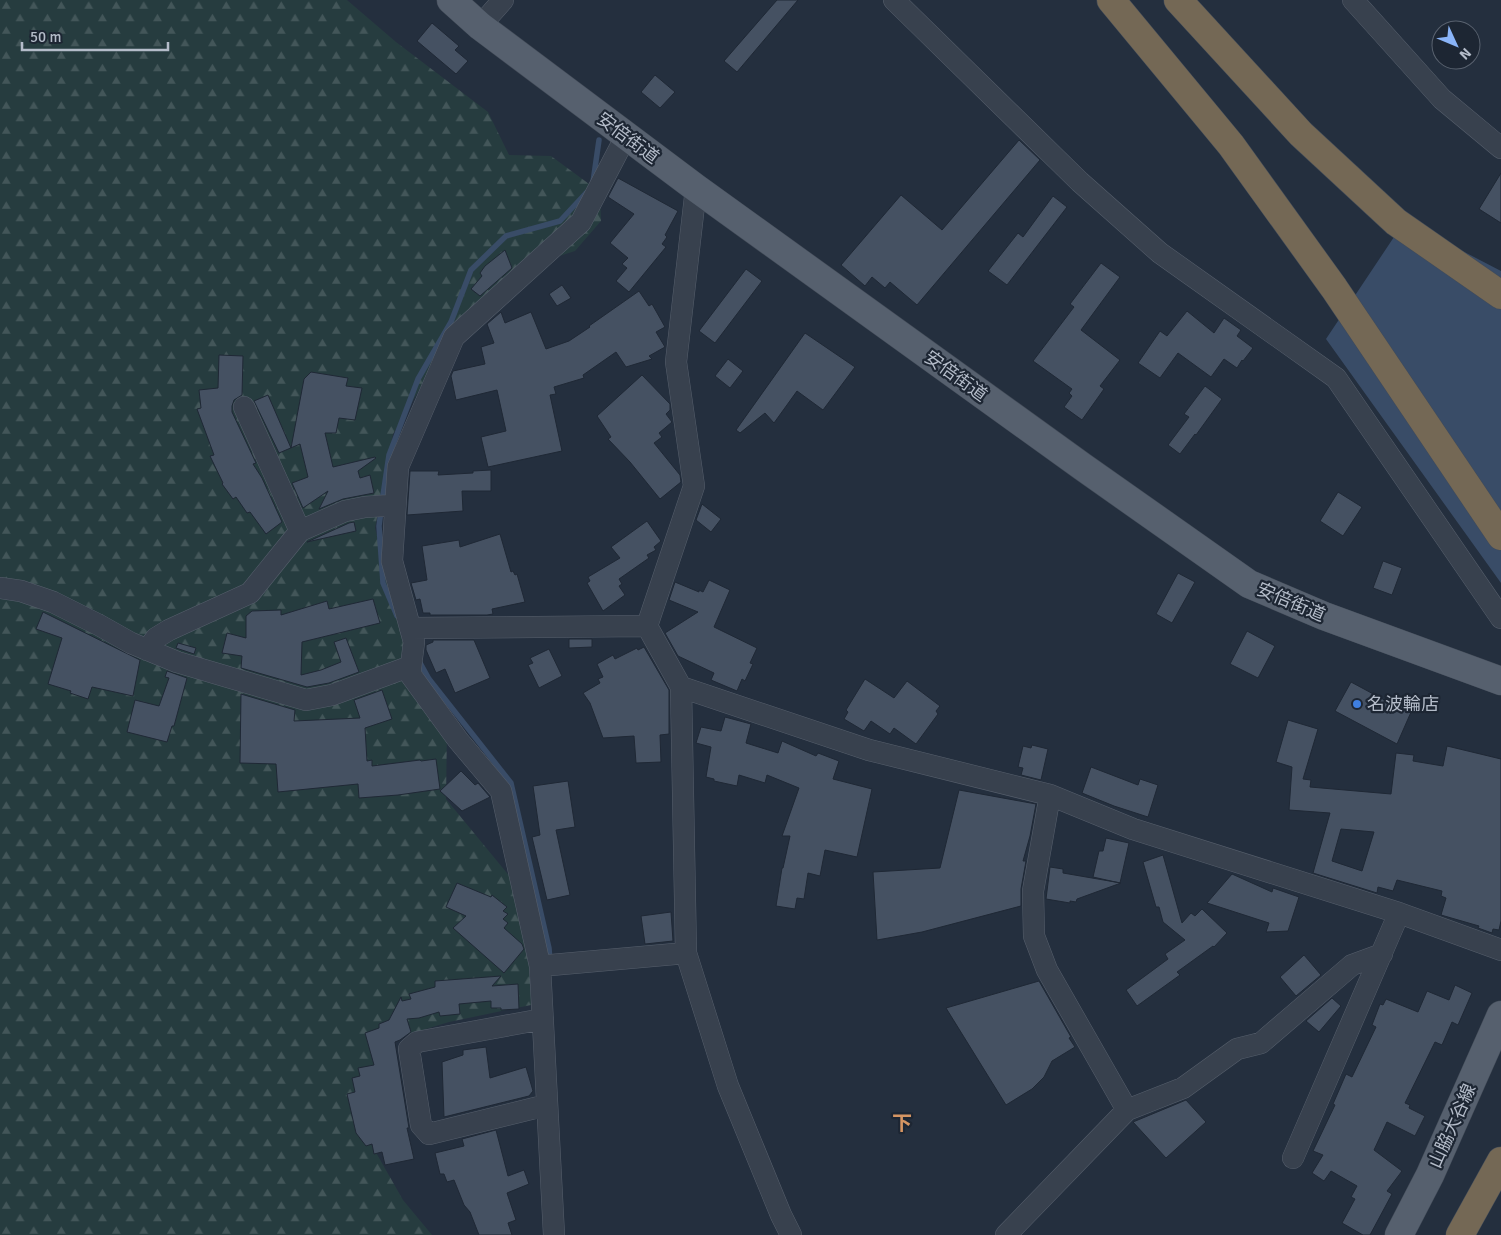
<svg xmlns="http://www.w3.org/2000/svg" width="1501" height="1235" viewBox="0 0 1501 1235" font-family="Signika,'Noto Sans JP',sans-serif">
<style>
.forest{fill:url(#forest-firs)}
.water{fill:#394c67}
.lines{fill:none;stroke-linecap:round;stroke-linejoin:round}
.stream{stroke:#394c67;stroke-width:5.5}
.building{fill:#455162;stroke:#1f2835;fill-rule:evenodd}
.street-casing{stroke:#565f6c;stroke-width:22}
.primary-casing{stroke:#414a57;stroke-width:29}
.highway-casing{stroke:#434c59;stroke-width:29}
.street{stroke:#38414e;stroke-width:21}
.primary{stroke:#56606e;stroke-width:28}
.highway{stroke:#746855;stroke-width:28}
.shop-dot{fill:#3f7fe0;stroke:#1d2633;stroke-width:2}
.labels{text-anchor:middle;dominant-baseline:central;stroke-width:4.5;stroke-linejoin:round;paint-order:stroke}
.street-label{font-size:18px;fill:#b4bcc9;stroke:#1d2633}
.poi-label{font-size:18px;fill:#b4bcc9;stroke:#1d2633;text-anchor:start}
.quarter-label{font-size:20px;font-weight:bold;fill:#d59563;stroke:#1d2633}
</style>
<defs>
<pattern id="forest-firs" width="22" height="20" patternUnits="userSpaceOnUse" patternTransform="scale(1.25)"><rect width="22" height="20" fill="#263c3f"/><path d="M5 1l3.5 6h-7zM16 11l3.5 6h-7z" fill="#435659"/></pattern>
</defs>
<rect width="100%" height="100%" fill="#242f3e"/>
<!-- forest -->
<path class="forest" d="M 0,0 L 347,0 L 396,42 L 488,112 L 509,155 L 551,156 L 600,192 L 601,221 L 575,251 L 522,268 L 441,353 L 393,434 L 375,528 L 405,641 L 447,729 L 446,799 L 530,901 L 531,1005 L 449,1022 L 393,1039 L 362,1128 L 403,1200 L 432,1235 L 0,1235 Z"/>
<!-- water -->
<path class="water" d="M 1408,216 L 1449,244 L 1501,271 L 1501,583 L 1326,339 Z"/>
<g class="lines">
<!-- stream -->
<path class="stream" d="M 593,182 L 599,140
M 382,502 L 389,455 L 418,379 L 451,322 L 471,270 L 506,236 L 560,221 L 586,193
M 381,511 L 379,526 L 383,583 L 397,616
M 419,661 L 429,679 L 511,783 L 549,948 L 550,961"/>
</g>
<!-- building -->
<path class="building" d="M 777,0 L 798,0 L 737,72 L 724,61 Z
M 432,23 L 459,46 L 455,50 L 468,61 L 456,74 L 417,41 Z
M 655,75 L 675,92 L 660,108 L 641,92 Z
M 1019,140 L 1040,160 L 917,305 L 890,282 L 885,288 L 872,277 L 865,286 L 841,265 L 901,195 L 942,230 Z
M 1501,173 L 1501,223 L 1479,209 Z
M 618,178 L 678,211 L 665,235 L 667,237 L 662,244 L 666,247 L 629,292 L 616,281 L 627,268 L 622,264 L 628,258 L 610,243 L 634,214 L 608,197 Z
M 1053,196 L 1067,207 L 1007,285 L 988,271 L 1018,233 L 1023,237 Z
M 505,250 L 512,268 L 480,296 L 471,289 L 482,276 L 480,273 L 485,266 Z
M 1101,263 L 1120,277 L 1081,330 L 1120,360 L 1100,386 L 1104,389 L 1082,420 L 1064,407 L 1072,396 L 1069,393 L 1072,389 L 1033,361 L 1074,307 L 1070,304 Z
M 746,269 L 762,281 L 715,343 L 699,331 Z
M 562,285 L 571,298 L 557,306 L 549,294 Z
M 639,291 L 649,306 L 652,304 L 665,327 L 656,332 L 665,347 L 649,356 L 652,359 L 626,367 L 616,352 L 583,375 L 584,378 L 554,387 L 556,394 L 550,395 L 562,451 L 488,467 L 481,437 L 506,431 L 497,390 L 456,400 L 451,376 L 453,371 L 485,364 L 481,347 L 494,343 L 487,324 L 501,312 L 505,323 L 531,312 L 546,349 L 569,341 L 590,327 L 589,326 Z
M 1187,311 L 1214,333 L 1224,318 L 1241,330 L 1237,336 L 1253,348 L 1243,361 L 1242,360 L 1237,368 L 1224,359 L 1211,377 L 1178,353 L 1160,378 L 1138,363 L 1160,331 L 1167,336 Z
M 805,333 L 855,367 L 823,410 L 797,391 L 774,423 L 765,413 L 740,433 L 736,430 Z
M 219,355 L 243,356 L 242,395 L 234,400 L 232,406 L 232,412 L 256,463 L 253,464 L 262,478 L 282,522 L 266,534 L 250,512 L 247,513 L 236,497 L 233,499 L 222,484 L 223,483 L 210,456 L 214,455 L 197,409 L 201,408 L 199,390 L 218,388 Z
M 728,359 L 743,371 L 730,388 L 715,376 Z
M 311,372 L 348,378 L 346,386 L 362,388 L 355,420 L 339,418 L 336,433 L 325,433 L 333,467 L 375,457 L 376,458 L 358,471 L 360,478 L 370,475 L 374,493 L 343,499 L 319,509 L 328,491 L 303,508 L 292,483 L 308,477 L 300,444 L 279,453 L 254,401 L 268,395 L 291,448 L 304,379 Z
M 642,375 L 670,404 L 670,410 L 666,414 L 672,422 L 659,433 L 662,437 L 654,443 L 680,475 L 681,482 L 660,499 L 630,462 L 608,439 L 611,437 L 597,416 Z
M 1205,386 L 1222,399 L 1196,435 L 1195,434 L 1180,454 L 1168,445 L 1189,417 L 1184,414 Z
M 491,470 L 491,491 L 462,491 L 463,511 L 407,515 L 410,471 L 439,471 L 438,475 L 473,473 L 473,471 Z
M 1338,492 L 1362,507 L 1343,536 L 1320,521 Z
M 702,504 L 721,519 L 711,532 L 696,520 Z
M 647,521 L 661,541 L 654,547 L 656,550 L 647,555 L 649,558 L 619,579 L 622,584 L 619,586 L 625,595 L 603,611 L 587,583 L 590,581 L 588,577 L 620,558 L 611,547 Z
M 354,522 L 356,531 L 307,542 L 349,523 Z
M 500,534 L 511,572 L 513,571 L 515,575 L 517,574 L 525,602 L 492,609 L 493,614 L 487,615 L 430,615 L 430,613 L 423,613 L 420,599 L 416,600 L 411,583 L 427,580 L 422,546 L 459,540 L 460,547 Z
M 1383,561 L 1402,568 L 1392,595 L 1373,588 Z
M 1178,573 L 1195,582 L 1172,623 L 1156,614 Z
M 709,580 L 730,590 L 714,627 L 757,648 L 750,663 L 753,664 L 745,681 L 742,679 L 737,691 L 711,680 L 714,673 L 678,656 L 665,633 L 698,612 L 669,600 L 675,582 L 699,592 L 699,590 L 703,592 Z
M 373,599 L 380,623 L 302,642 L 301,675 L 321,670 L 341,662 L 334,642 L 346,638 L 359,672 L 329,683 L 307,687 L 241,668 L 242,656 L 222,653 L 227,633 L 246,638 L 246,616 L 252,611 L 281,610 L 281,615 L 327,601 L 329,609 Z
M 43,612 L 140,660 L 133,696 L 92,687 L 88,699 L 70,693 L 71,691 L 48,684 L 62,638 L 36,629 Z
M 1247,631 L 1275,646 L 1258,678 L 1230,664 Z
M 569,639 L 592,639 L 592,647 L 569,648 Z
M 433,640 L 474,640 L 490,678 L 455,693 L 445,669 L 436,673 L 426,650 L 426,645 L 433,642 Z
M 178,643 L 196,648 L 194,654 L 176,648 Z
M 644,647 L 669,690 L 669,734 L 660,735 L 661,762 L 636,763 L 634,736 L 603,738 L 590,703 L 583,693 L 600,683 L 598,679 L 603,677 L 597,664 L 613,655 L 615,659 L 637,648 L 638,650 Z
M 549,649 L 562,676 L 539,688 L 528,665 L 533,663 L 530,658 Z
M 167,671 L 187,678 L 174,726 L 172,726 L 167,742 L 127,732 L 135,700 L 159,706 L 169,678 L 165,677 Z
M 865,679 L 894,698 L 907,681 L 940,706 L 936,711 L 938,714 L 916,744 L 894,728 L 890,734 L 871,721 L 864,731 L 844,719 L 848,712 L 846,710 Z
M 1351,682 L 1390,703 L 1394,694 L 1415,703 L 1397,744 L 1335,711 Z
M 382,690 L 392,719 L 365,728 L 367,761 L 372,760 L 372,766 L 420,760 L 421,761 L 436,759 L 440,789 L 398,795 L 359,798 L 358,784 L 278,792 L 276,764 L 240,763 L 241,694 L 295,710 L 294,721 L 360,718 L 354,700 Z
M 725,717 L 751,724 L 746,743 L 778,753 L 782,741 L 816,756 L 818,753 L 839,761 L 833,779 L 872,789 L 857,857 L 825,850 L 820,876 L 808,873 L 804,899 L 797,898 L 795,909 L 776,906 L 782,868 L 783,868 L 790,836 L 782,836 L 799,788 L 767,775 L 765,783 L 739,775 L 737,786 L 714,781 L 714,779 L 706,777 L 711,747 L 696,743 L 701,727 L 721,731 Z
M 1288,720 L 1318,729 L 1303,779 L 1311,780 L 1310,787 L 1391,794 L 1396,753 L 1414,755 L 1413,761 L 1443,766 L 1447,746 L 1501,759 L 1501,921 L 1499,930 L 1493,929 L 1492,933 L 1478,928 L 1479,926 L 1441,915 L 1446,898 L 1441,896 L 1442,891 L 1397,880 L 1393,891 L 1378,887 L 1377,893 L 1313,873 L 1330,813 L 1289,810 L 1292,767 L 1276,762 ZM 1341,829 L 1374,832 L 1362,871 L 1332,861 Z
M 1032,745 L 1048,749 L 1041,780 L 1021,775 L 1023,768 L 1018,767 L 1023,746 L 1031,748 Z
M 1091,767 L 1138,785 L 1140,779 L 1158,785 L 1148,817 L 1114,806 L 1082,793 Z
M 461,771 L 475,785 L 478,783 L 490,797 L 462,811 L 440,791 Z
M 568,781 L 575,827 L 556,830 L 570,895 L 547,900 L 532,837 L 540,835 L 533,786 Z
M 959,790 L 1036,804 L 1030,836 L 1023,861 L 1026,861 L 1021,889 L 1021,906 L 922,932 L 877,940 L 873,872 L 940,868 Z
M 1106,838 L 1129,843 L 1120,883 L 1093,877 L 1099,851 L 1103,851 Z
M 1163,855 L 1182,923 L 1191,913 L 1195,916 L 1202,909 L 1227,933 L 1214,947 L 1213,946 L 1177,972 L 1180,975 L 1137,1006 L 1126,990 L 1168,959 L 1165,954 L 1185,940 L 1163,922 L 1159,907 L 1156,907 L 1143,862 Z
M 1050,867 L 1063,869 L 1063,873 L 1121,883 L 1077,899 L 1076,902 L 1070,901 L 1070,903 L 1046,899 Z
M 1232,874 L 1272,892 L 1273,888 L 1299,897 L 1288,931 L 1266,932 L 1269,923 L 1207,903 Z
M 457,883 L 491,897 L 492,895 L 507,907 L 503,911 L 508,914 L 503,919 L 508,923 L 504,928 L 522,944 L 524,949 L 504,973 L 453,928 L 466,916 L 446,907 Z
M 671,912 L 673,941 L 645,944 L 641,916 Z
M 1304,955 L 1321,975 L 1296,996 L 1280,977 Z
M 501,976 L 492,986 L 518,984 L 519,1009 L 501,1010 L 501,1008 L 491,1008 L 491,1001 L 459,1004 L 460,1014 L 440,1016 L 439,1012 L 419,1018 L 407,1019 L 411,1032 L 400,1040 L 395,1042 L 409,1128 L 407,1128 L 414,1159 L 385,1165 L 382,1152 L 374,1154 L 372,1144 L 366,1146 L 356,1133 L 347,1094 L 355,1092 L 352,1078 L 360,1076 L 358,1068 L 374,1065 L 365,1033 L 379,1028 L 379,1024 L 389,1020 L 401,997 L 402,1001 L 411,999 L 409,994 L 435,987 L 435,981 Z
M 1039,981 L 1071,1037 L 1069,1038 L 1075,1047 L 1052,1061 L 1044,1077 L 1032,1089 L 1006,1105 L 946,1008 Z
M 1455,985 L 1472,993 L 1458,1025 L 1452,1022 L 1442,1045 L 1435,1042 L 1405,1103 L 1410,1105 L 1409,1108 L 1425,1116 L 1415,1136 L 1387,1122 L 1374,1150 L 1402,1171 L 1387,1191 L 1392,1194 L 1370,1235 L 1363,1235 L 1342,1223 L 1355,1199 L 1351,1197 L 1357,1186 L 1331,1171 L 1324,1181 L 1312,1173 L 1323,1155 L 1313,1151 L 1335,1105 L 1333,1104 L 1346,1074 L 1352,1077 L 1376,1027 L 1372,1025 L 1380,1004 L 1383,1005 L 1386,999 L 1418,1012 L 1427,991 L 1449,1000 Z
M 1332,998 L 1341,1006 L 1319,1032 L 1306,1021 Z
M 486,1047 L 490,1078 L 526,1067 L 533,1091 L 529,1096 L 444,1117 L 442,1062 L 463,1055 L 463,1050 Z
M 1186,1100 L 1206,1122 L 1166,1158 L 1133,1122 Z
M 496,1130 L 508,1176 L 524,1170 L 529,1184 L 507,1193 L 516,1220 L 508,1223 L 512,1235 L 479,1235 L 470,1212 L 464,1205 L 454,1180 L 447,1182 L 444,1174 L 440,1174 L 435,1153 L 464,1146 L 462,1139 Z"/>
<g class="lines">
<defs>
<path id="street" d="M 894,0 L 1080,182 L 1160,253 L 1336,378 L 1501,618
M 1353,0 L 1442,99 L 1501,148
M 480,26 L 503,0
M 696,188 L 676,362 L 694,486 L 647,626 L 681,687 L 686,953 L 728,1086 L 781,1215 L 791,1235
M 244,407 L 300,531
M 0,588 L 21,591 L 53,602 L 99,625 L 131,643 L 177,662 L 306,700 L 332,695 L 411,666
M 410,628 L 647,626
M 147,650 L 156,638 L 169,630 L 250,593 L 300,531 L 345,511 L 365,507 L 395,505
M 681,687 L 869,750 L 1050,795 L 1133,829 L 1399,913 L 1501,950
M 1050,795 L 1033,891 L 1034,936 L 1047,970 L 1127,1110
M 540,966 L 686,953
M 543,1019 L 417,1042 L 409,1049 L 421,1125 L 429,1134 L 547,1105
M 1293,1158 L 1399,913
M 554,1235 L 540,966 L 501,791 L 458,740 L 410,674 L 414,642 L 392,561 L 398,467 L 454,337 L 581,222 L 626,136
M 1006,1235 L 1127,1110 L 1183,1088 L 1237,1049 L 1261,1043 L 1352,965 L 1382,954"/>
<path id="primary" d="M 451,0 L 480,26 L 696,188 L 1083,467 L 1249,584 L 1324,616 L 1501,681
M 1399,1235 L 1430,1175 L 1501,1015"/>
<path id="highway" d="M 1111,0 L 1231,145 L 1334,288 L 1501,536
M 1178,0 L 1301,134 L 1396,222 L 1501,295
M 1460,1235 L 1501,1161"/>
</defs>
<!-- street casing -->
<use href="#street" class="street-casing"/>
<!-- primary casing -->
<use href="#primary" class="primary-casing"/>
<!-- highway casing -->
<use href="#highway" class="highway-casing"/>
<!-- street -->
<use href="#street" class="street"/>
<!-- primary -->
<use href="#primary" class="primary"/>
<!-- highway -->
<use href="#highway" class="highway"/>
</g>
<!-- markers -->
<circle class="shop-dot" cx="1357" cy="704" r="5"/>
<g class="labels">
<!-- street labels -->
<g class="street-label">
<text transform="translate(628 138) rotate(37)">安倍街道</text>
<text transform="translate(956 376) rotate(36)">安倍街道</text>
<text transform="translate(1291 602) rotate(23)">安倍街道</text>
<text transform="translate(1452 1126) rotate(-66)">山脇大谷線</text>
</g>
<!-- poi labels -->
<g class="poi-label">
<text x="1367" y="704">名波輪店</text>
</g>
<!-- quarter labels -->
<g class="quarter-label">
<text x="902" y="1123">下</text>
</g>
</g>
<!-- north arrow -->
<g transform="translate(1456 45) rotate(134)"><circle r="24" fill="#1d2633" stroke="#59626f"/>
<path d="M0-4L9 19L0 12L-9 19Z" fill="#8ab4f8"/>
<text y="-8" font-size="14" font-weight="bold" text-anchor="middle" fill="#b4bcc9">N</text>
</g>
<!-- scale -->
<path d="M22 42v8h146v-8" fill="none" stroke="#b4bcc9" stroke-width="2.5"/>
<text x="30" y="42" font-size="15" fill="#b4bcc9" stroke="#1d2633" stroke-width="4" paint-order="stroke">50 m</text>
</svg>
